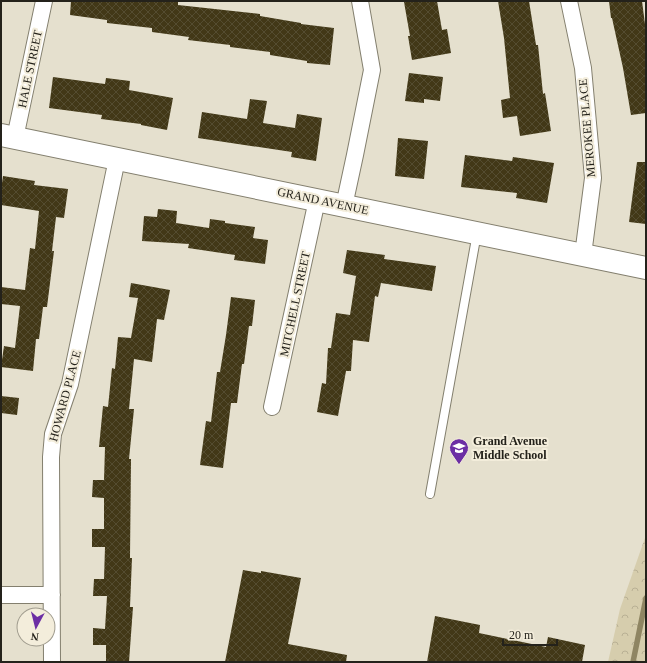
<svg xmlns="http://www.w3.org/2000/svg" width="647" height="663" viewBox="0 0 647 663" font-family="'Times New Roman',serif">
<style>
.forest{fill:url(#forest-crowns)}
.lines{fill:none;stroke-linecap:round;stroke-linejoin:round}
.stream{stroke:#8f8562;stroke-width:5.5}
.building{fill:url(#building-cross-hatch)}
.lane-casing{stroke:#837f6e;stroke-width:10}
.street-casing{stroke:#837f6e;stroke-width:18}
.secondary-casing{stroke:#837f6e;stroke-width:24}
.lane{stroke:#fff;stroke-width:8}
.street{stroke:#fff;stroke-width:16}
.secondary{stroke:#fff;stroke-width:22}
.labels{text-anchor:middle;dominant-baseline:central;stroke-width:4;stroke-linejoin:round;paint-order:stroke}
.street-label{font-size:12px;fill:#24221b;stroke:#f3eddb}
.poi-label{font-size:12px;font-weight:bold;fill:#24221b;stroke:#f3eddb;text-anchor:start}
</style>
<defs>
<pattern id="forest-crowns" width="20" height="18" patternUnits="userSpaceOnUse"><rect width="20" height="18" fill="#d6cdad"/><path d="M2 6a3 3 0 1 1 6 0M12 15a3 3 0 1 1 6 0" fill="none" stroke="#b8b094"/></pattern>
<pattern id="building-cross-hatch" width="8" height="8" patternUnits="userSpaceOnUse"><rect width="8" height="8" fill="#423817"/><path d="M0 0l8 8M0 8l8-8" fill="none" stroke="#544c30"/></pattern>
</defs>
<rect width="100%" height="100%" fill="#e5e0ce"/>
<!-- forest -->
<path class="forest" d="M 646,535 L 646,662 L 608,662 L 620,609 Z"/>
<g class="lines">
<!-- stream -->
<path class="stream" d="M 633,662 L 646,598"/>
</g>
<!-- building -->
<path class="building" d="M 71,1 L 178,1 L 178,5 L 260,14 L 260,16 L 301,23 L 301,24 L 334,28 L 330,65 L 307,63 L 307,61 L 270,55 L 270,52 L 230,47 L 230,45 L 188,40 L 189,37 L 152,32 L 152,28 L 107,23 L 107,20 L 70,15 Z
M 412,1 L 437,1 L 442,30 L 447,29 L 451,53 L 412,60 L 408,36 L 410,36 L 404,2 Z
M 498,1 L 529,1 L 536,45 L 538,45 L 543,94 L 545,93 L 551,131 L 520,136 L 517,116 L 503,118 L 501,100 L 510,98 L 504,38 Z
M 609,1 L 642,1 L 646,32 L 646,113 L 631,115 L 623,68 L 612,18 L 611,18 Z
M 409,73 L 443,77 L 440,101 L 424,99 L 424,103 L 405,101 Z
M 53,77 L 105,84 L 106,78 L 130,81 L 129,90 L 173,98 L 167,130 L 141,125 L 141,124 L 101,119 L 102,115 L 49,108 Z
M 250,99 L 267,101 L 263,123 L 295,128 L 297,114 L 322,118 L 316,161 L 291,157 L 292,152 L 198,138 L 202,112 L 247,119 Z
M 398,138 L 428,141 L 424,179 L 395,176 Z
M 465,155 L 512,161 L 513,157 L 554,163 L 547,203 L 516,198 L 517,193 L 461,187 Z
M 637,162 L 646,162 L 646,224 L 629,222 Z
M 3,176 L 35,181 L 34,185 L 68,189 L 64,218 L 56,217 L 52,251 L 54,251 L 47,307 L 43,307 L 39,339 L 36,339 L 33,371 L 1,367 L 4,346 L 15,348 L 20,306 L 1,304 L 1,287 L 25,290 L 30,248 L 35,249 L 39,211 L 1,205 L 1,190 Z
M 158,209 L 177,211 L 176,223 L 209,228 L 210,219 L 225,221 L 225,223 L 255,227 L 253,238 L 268,240 L 265,264 L 234,260 L 235,255 L 188,248 L 189,244 L 142,241 L 144,216 L 157,217 Z
M 347,250 L 385,255 L 384,259 L 436,266 L 432,291 L 381,283 L 378,297 L 375,296 L 369,342 L 353,340 L 351,371 L 346,371 L 338,416 L 317,412 L 322,383 L 326,384 L 328,348 L 331,348 L 336,313 L 350,315 L 356,276 L 343,273 Z
M 131,283 L 170,290 L 164,320 L 157,319 L 152,362 L 134,359 L 129,409 L 134,409 L 129,459 L 131,459 L 130,558 L 132,558 L 130,607 L 133,607 L 129,662 L 106,662 L 106,645 L 93,645 L 93,628 L 105,629 L 107,596 L 93,596 L 94,579 L 104,579 L 105,547 L 92,547 L 92,529 L 104,529 L 104,498 L 92,497 L 93,480 L 104,480 L 105,447 L 99,447 L 103,406 L 108,407 L 112,368 L 115,369 L 118,337 L 131,338 L 138,298 L 129,297 Z
M 231,297 L 255,300 L 252,326 L 249,326 L 244,364 L 242,364 L 237,403 L 231,403 L 223,468 L 200,465 L 206,421 L 211,422 L 217,372 L 220,372 L 226,335 Z
M 1,396 L 19,398 L 17,415 L 1,413 Z
M 243,570 L 261,573 L 261,571 L 301,578 L 288,644 L 347,655 L 346,662 L 225,662 Z
M 435,616 L 480,625 L 479,633 L 546,647 L 548,637 L 585,645 L 582,662 L 427,662 Z"/>
<g class="lines">
<defs>
<path id="lane" d="M 430,494 L 477,233"/>
<path id="street" d="M 569,1 L 583,68 L 593,178 L 583,255
M 15,138 L 44,1
M 344,206 L 355,155 L 372,70 L 360,1
M 272,407 L 317,200
M 1,595 L 52,595
M 52,662 L 51,457 L 53,434 L 70,384 L 117,159"/>
<path id="secondary" d="M 1,135 L 646,268"/>
</defs>
<!-- lane casing -->
<use href="#lane" class="lane-casing"/>
<!-- street casing -->
<use href="#street" class="street-casing"/>
<!-- secondary casing -->
<use href="#secondary" class="secondary-casing"/>
<!-- lane -->
<use href="#lane" class="lane"/>
<!-- street -->
<use href="#street" class="street"/>
<!-- secondary -->
<use href="#secondary" class="secondary"/>
</g>
<!-- icons -->
<defs>
<symbol id="school-pin" viewBox="-11 -11 22 30"><path d="M0 17L-7.5 6A9.5 9.5 0 1 1 7.5 6Z" fill="#6c2ea4" stroke="#f3eddb"/><path d="M0-5L7-2L0 1L-7-2ZM-4 1L0 2.5L4 1V4Q0 6-4 4Z" fill="#fff"/></symbol>
</defs>
<g fill-rule="evenodd">
<use href="#school-pin" x="448" y="437" width="22" height="30"/>
</g>
<g class="labels">
<!-- street labels -->
<g class="street-label">
<text transform="translate(30 69) rotate(-78)">HALE STREET</text>
<text transform="translate(587 128) rotate(-95)">MEROKEE PLACE</text>
<text transform="translate(323 201) rotate(12)">GRAND AVENUE</text>
<text transform="translate(295 304) rotate(-78)">MITCHELL STREET</text>
<text transform="translate(65 396) rotate(-75)">HOWARD PLACE</text>
</g>
<!-- poi labels -->
<g class="poi-label">
<text x="473" y="441">Grand Avenue<tspan x="473" dy="14">Middle School</tspan></text>
</g>
</g>
<!-- border -->
<rect width="647" height="663" fill="none" stroke="#24221b" stroke-width="4"/>
<!-- north arrow -->
<g transform="translate(36 627) rotate(187)"><circle r="19" fill="#f3eddb" stroke="#a09c8e"/>
<path d="M0-3L7 15L0 10L-7 15Z" fill="#6c2ea4"/>
<text y="-6" font-size="11" font-weight="bold" text-anchor="middle" fill="#24221b">N</text>
</g>
<!-- scale -->
<path d="M503 639v6h54v-6" fill="none" stroke="#24221b" stroke-width="2"/>
<text x="509" y="639" font-size="12" fill="#24221b" stroke="#f3eddb" stroke-width="3" paint-order="stroke">20 m</text>
</svg>
